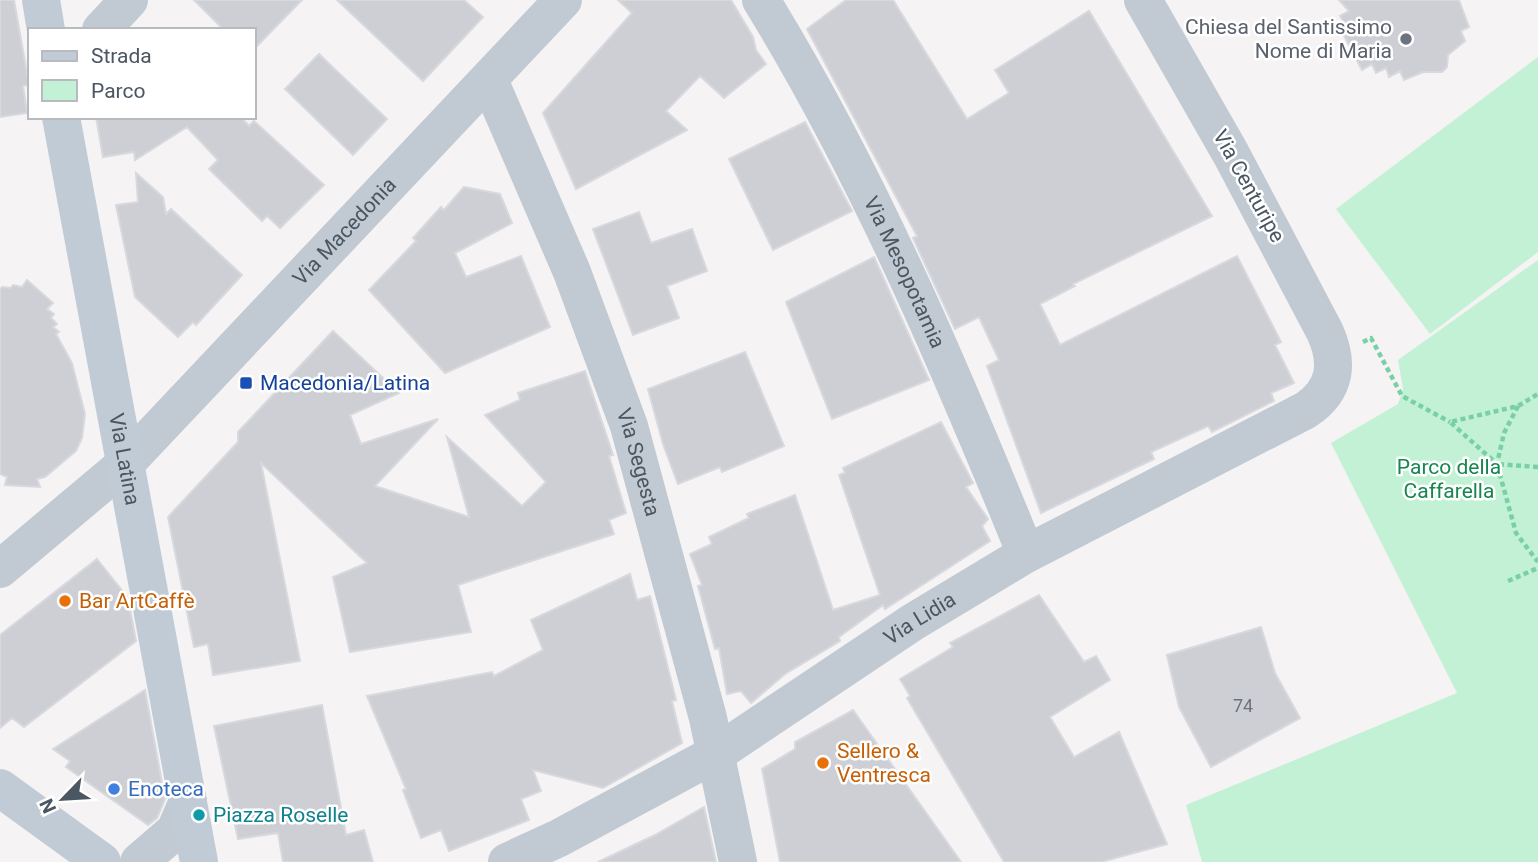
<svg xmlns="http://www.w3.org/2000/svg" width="1538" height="862" viewBox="0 0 1538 862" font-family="Roboto,sans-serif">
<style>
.green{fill:#c3f1d5}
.building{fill:#cdcfd5;stroke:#d7d9de;stroke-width:2}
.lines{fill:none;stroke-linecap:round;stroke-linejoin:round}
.path{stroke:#7ad0a6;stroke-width:4.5;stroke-dasharray:5 3.5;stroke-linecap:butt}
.street{stroke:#c1cad2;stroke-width:38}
.secondary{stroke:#c1cbd6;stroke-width:38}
.worship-dot{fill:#6b7280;stroke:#fff;stroke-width:2.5}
.transit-dot{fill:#1a4fb4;stroke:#fff;stroke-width:2.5}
.food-dot{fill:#e8710a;stroke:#fff;stroke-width:2.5}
.shop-dot{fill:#3f7fe0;stroke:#fff;stroke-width:2.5}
.culture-dot{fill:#0f9aa8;stroke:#fff;stroke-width:2.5}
.labels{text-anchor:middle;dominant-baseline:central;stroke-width:5;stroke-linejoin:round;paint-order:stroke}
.number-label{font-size:18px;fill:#6b747e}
.worship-label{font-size:21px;fill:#5b616d;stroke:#fff;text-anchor:end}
.street-label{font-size:21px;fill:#4a5661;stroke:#fff}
.transit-label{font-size:21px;fill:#164399;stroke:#fff;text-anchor:start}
.park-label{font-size:21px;fill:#17864f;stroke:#fff}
.food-label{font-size:21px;fill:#c56008;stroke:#fff;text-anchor:start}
.shop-label{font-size:21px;fill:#366cbe;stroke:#fff;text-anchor:start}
.culture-label{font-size:21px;fill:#0d838f;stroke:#fff;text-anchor:start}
</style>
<rect width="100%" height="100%" fill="#f5f3f3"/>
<!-- green -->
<path class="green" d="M 1538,57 L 1538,252 L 1430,334 L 1336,209 Z
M 1538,260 L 1538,862 L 1202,862 L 1186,805 L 1457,693 L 1331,443 L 1398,404 L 1403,389 L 1398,360 Z"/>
<!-- building -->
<path class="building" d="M 0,0 L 14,0 L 29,85 L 23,86 L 27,113 L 0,117 Z
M 194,0 L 302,0 L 254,49 L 254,30 L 224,30 Z
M 337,0 L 464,0 L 483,17 L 423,81 Z
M 618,0 L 731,0 L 753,37 L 756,50 L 766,64 L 724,98 L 700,76 L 666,111 L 687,130 L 576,189 L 543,113 L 632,13 Z
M 846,0 L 893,0 L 967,119 L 1009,93 L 995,70 L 1089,11 L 1212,216 L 1073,284 L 1075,286 L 1040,304 L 1060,345 L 1237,256 L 1281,342 L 1275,345 L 1294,383 L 1271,393 L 1274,401 L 1212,432 L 1208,426 L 1151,452 L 1154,459 L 1041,513 L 987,366 L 999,360 L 979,317 L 955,329 L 913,238 L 917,236 L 807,29 Z
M 1339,0 L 1459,0 L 1469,27 L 1461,31 L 1465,41 L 1448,55 L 1447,67 L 1442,72 L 1423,72 L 1404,80 L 1400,71 L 1389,77 L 1386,68 L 1376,73 L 1372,64 L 1362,70 L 1340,28 L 1345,25 L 1340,16 L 1349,11 Z
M 319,54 L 387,119 L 353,155 L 285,89 Z
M 96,117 L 241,117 L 249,126 L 254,121 L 324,185 L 280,228 L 267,216 L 262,221 L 209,169 L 218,160 L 187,127 L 135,160 L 134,152 L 103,157 Z
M 805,122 L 852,211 L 773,250 L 729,159 Z
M 136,173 L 163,197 L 166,214 L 171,209 L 242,275 L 196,325 L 193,322 L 178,337 L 135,297 L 116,205 L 138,202 Z
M 464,187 L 500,194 L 512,223 L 455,253 L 466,277 L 521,256 L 550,327 L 445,373 L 369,290 L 416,241 L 413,238 L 441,207 L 444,210 Z
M 639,212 L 651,243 L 692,229 L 707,271 L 667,286 L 679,318 L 633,335 L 593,229 Z
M 874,257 L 929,380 L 832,419 L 786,302 Z
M 27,280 L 53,303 L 47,309 L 54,314 L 51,318 L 57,324 L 53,327 L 59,332 L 56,334 L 72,363 L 85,414 L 82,438 L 76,451 L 45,477 L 37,479 L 40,487 L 5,485 L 7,477 L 0,474 L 0,290 L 2,287 L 11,288 L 13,285 L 22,287 Z
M 333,331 L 399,393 L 350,415 L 361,444 L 438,419 L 375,486 L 469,517 L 447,437 L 522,506 L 546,482 L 485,415 L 520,400 L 518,393 L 585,371 L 613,455 L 609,456 L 626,513 L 609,520 L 614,534 L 458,585 L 471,632 L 350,652 L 333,577 L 367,563 L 261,463 L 300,661 L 213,675 L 208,644 L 194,647 L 168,517 L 238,442 L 238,432 Z
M 745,352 L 784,446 L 722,472 L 720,467 L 678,484 L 663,444 L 648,389 Z
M 941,422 L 973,483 L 966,487 L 988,519 L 982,526 L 990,541 L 885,609 L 883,605 L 839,637 L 840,641 L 785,674 L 751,703 L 741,691 L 727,694 L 719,648 L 715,649 L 698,586 L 702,585 L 690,554 L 712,544 L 709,537 L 749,518 L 747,514 L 795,495 L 833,610 L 880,595 L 839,475 L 845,473 L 843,468 Z
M 97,559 L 128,598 L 136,641 L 24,727 L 12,718 L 0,728 L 0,635 Z
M 630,574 L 637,600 L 650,596 L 676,700 L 672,701 L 682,743 L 603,788 L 533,770 L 541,791 L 521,799 L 529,820 L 449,851 L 441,830 L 421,838 L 403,790 L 406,789 L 367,696 L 492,672 L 494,676 L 543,650 L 531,620 Z
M 1039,595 L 1084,662 L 1096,656 L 1110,680 L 1050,717 L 1074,757 L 1119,732 L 1167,844 L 1101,862 L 1004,862 L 907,698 L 910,696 L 900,679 L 953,647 L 950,643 Z
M 1261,627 L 1275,673 L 1300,718 L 1211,767 L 1179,707 L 1167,655 Z
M 145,690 L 165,799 L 157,818 L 148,825 L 66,767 L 70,761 L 53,749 Z
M 322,705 L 346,835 L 364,830 L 373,862 L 283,862 L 278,833 L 238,839 L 214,726 Z
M 853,710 L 961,862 L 780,862 L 762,769 L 795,749 L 795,742 Z
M 704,807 L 716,862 L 598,862 L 655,835 Z"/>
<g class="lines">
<!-- path -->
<path class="path" d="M 1363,342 L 1371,338 L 1402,396 L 1450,422
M 1518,406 L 1504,433 L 1497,464 L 1450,422 L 1518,406 L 1538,394
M 1538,467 L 1497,464 L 1516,533 L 1538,562
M 1508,581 L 1538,568"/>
<!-- street -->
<g class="street">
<path id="s1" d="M 761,0 C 868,174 949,365 1026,554"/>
<path d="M 101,30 L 129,0"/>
<path id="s2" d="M 489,80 L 572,272 L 629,426 L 708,718 L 738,862"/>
<path id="s3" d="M 0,569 L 125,464 L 563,0"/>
<path d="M 139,862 L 175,831 L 188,801"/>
<path id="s4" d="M 507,862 L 559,838 L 717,753 L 913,622 L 1026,554 L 1306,410 C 1336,390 1339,363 1325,332 L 1231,154 L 1143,0"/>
</g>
<!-- secondary -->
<g class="secondary">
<path d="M 41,0 L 46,30"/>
<path id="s5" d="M 61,117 L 199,862"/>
<path d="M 0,788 L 102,862"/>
</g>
</g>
<!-- markers -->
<circle class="worship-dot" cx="1406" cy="39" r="7"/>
<rect class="transit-dot" x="239" y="376" width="14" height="14" rx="3.5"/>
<g class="food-dot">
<circle cx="65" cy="601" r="7"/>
<circle cx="823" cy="763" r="7"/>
</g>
<circle class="shop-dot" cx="114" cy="789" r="7"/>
<circle class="culture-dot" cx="199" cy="815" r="7"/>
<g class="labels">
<!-- number labels -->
<g class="number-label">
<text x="1243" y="705">74</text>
</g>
<!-- worship labels -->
<g class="worship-label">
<text x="1392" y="27">Chiesa del Santissimo<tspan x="1392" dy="24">Nome di Maria</tspan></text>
</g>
<!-- street labels -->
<g class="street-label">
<text transform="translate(1249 186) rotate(61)">Via Centuripe</text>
<text stroke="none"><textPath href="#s3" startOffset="483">Via Macedonia</textPath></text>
<text stroke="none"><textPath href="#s1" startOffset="308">Via Mesopotamia</textPath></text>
<text stroke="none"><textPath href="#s5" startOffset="348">Via Latina</textPath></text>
<text stroke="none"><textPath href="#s2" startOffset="411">Via Segesta</textPath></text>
<text stroke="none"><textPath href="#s4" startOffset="480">Via Lidia</textPath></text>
</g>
<!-- transit labels -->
<g class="transit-label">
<text x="260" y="383">Macedonia/Latina</text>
</g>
<!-- park labels -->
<g class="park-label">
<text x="1449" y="467">Parco della<tspan x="1449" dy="24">Caffarella</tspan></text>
</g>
<!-- food labels -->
<g class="food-label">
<text x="79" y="601">Bar ArtCaffè</text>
<text x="837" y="751">Sellero &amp;<tspan x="837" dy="24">Ventresca</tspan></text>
</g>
<!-- shop labels -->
<g class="shop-label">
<text x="128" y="789">Enoteca</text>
</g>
<!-- culture labels -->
<g class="culture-label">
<text x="213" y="815">Piazza Roselle</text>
</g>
</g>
<!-- legend -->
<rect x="28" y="28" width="228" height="91" fill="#ffffff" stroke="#b7bbc0" stroke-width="2"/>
<rect x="42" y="51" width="35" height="10" fill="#c1cbd6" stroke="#b7bbc0" stroke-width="2"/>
<text x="91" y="63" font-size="21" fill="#4a5661">Strada</text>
<rect x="42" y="80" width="35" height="21" fill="#c3f1d5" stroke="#b7bbc0" stroke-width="2"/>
<text x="91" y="98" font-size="21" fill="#4a5661">Parco</text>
<!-- north arrow -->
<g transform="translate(63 799) rotate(245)" stroke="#ffffff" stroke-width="5" paint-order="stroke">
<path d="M0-5L12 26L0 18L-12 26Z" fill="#4a5661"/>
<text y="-10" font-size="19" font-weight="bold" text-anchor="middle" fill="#4a5661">N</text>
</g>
</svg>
